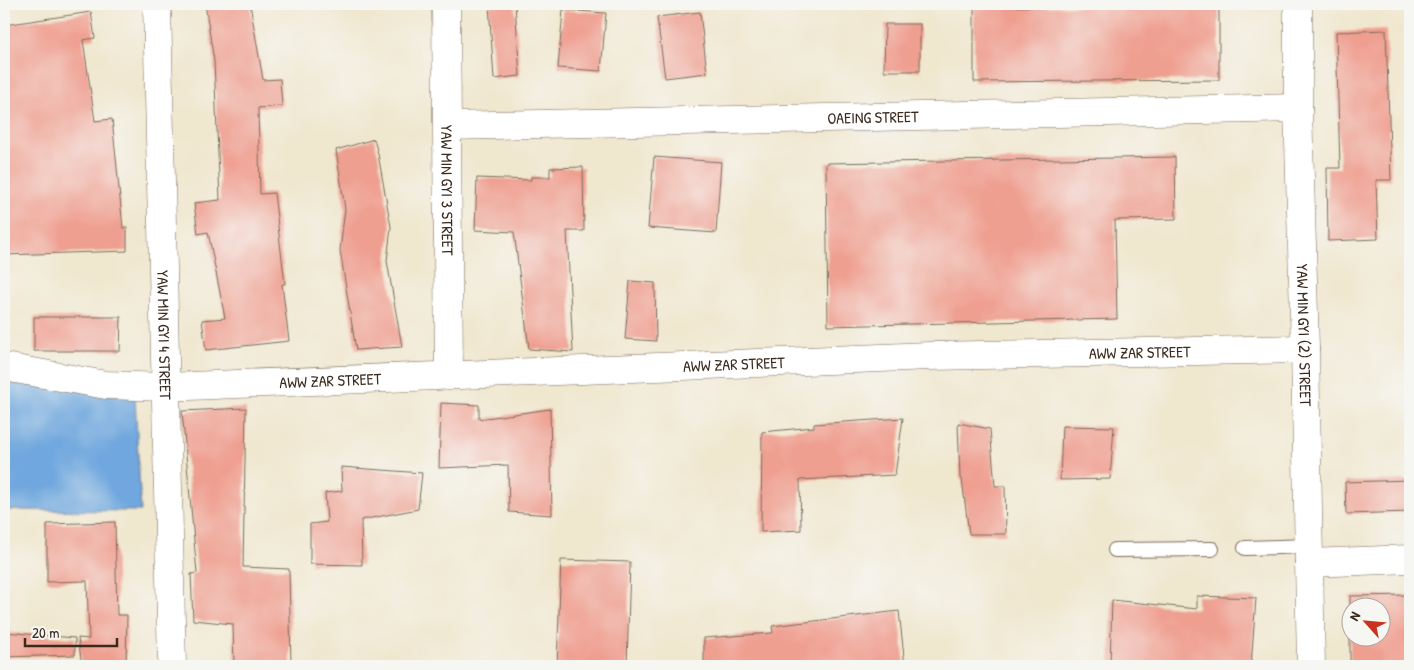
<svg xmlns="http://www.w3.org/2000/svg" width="1414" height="670" viewBox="0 0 1414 670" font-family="'Patrick Hand',sans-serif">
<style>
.water{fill:#6fa7de;stroke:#55687e}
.building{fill:#ef9f90;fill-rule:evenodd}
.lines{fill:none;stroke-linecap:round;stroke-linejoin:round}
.service-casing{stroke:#7a6c5c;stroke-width:16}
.minor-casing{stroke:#7a6c5c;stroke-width:29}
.service{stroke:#fff;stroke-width:14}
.minor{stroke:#fff;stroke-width:28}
.labels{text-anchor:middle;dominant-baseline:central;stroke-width:4;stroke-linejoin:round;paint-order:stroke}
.street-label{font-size:16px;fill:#3b2a1e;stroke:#f6f6f2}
</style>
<rect width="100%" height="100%" fill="#f6f6f2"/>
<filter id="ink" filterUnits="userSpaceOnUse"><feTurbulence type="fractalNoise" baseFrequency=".02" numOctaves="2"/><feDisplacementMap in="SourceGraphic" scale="10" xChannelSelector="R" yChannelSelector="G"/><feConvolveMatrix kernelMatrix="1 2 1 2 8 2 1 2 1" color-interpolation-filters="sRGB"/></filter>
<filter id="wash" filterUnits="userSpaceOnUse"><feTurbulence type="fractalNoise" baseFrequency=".0096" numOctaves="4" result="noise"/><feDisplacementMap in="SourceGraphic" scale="20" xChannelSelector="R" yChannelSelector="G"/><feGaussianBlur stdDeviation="1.12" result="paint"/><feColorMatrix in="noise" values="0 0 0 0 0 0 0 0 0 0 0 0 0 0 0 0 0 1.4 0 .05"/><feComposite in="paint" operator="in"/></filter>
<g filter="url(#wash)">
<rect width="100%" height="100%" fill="#f0e7cf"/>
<!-- water -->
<path class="water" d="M 4,381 L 135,397 L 141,511 L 4,510 Z"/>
<g id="blocks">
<!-- building -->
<path class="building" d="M 205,4 L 250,4 L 263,80 L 280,79 L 282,106 L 258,108 L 260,194 L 274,193 L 285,284 L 282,284 L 289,341 L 206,350 L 202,320 L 225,318 L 208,232 L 198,234 L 194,203 L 220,200 L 214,61 Z
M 515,4 L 520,76 L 494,79 L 489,5 Z
M 1219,5 L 1219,80 L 974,82 L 974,7 Z
M 563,10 L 606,13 L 601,71 L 558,68 Z
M 91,12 L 95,38 L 83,40 L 95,121 L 112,119 L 123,228 L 127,228 L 127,251 L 4,255 L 4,25 Z
M 700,12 L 707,73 L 665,78 L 657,17 Z
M 885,24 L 920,24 L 920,71 L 884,71 Z
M 1386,30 L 1391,180 L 1376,180 L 1378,239 L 1328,241 L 1327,168 L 1340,168 L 1336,32 Z
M 374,139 L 378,154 L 391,227 L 387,261 L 402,347 L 356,350 L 340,250 L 345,209 L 336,150 Z
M 654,157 L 721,162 L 716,233 L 648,228 Z
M 1175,157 L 1176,219 L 1115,220 L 1117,319 L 828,326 L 826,163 Z
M 583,167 L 584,231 L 567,231 L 573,352 L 529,349 L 514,232 L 475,230 L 477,178 L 531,180 L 531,177 L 550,177 L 550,168 Z
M 630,281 L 655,283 L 656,341 L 625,339 Z
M 34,317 L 121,317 L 120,351 L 34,351 Z
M 441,403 L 479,405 L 479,419 L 550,409 L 552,515 L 509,512 L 508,465 L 439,468 Z
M 246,408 L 243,567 L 289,569 L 291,666 L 234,666 L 233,624 L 193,620 L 191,574 L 197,573 L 182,411 Z
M 903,418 L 895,475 L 800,480 L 801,530 L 761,532 L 762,432 L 814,427 L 814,424 Z
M 958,423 L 990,429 L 995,486 L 1005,486 L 1006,534 L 969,534 L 962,479 L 960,478 Z
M 1062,426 L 1114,427 L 1110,479 L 1060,480 Z
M 341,467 L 422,473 L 418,509 L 361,520 L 362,565 L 310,564 L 310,524 L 327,522 L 325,493 L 342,491 Z
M 1410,480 L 1410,512 L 1346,514 L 1345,482 Z
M 115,522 L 117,615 L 127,615 L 126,666 L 82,666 L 78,638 L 89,639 L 87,581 L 47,582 L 47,524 Z
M 561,560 L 630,562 L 627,666 L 557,666 Z
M 1410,595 L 1410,666 L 1350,666 L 1350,596 ZM 1352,608 L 1382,608 L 1382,638 L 1352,638 Z
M 1197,596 L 1256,598 L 1251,666 L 1110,666 L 1112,600 L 1197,609 Z
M 899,611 L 905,666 L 704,666 L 704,638 L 773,633 L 772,626 Z
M 4,632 L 75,638 L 75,655 L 4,657 Z"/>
</g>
</g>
<g filter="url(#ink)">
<use href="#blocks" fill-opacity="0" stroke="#7a6c5c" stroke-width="1"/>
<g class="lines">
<defs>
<path id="service" d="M 1245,548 L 1309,546
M 1115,550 L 1212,549"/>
<g id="minor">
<path id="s1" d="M 157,4 L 172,666"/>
<path id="s2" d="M 446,4 L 449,376"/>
<path id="s3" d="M 1298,4 L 1298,108 L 1305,349 L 1311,666"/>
<path id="s4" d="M 448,126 L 1298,108"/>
<path id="s5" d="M 4,367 L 106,385 L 165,387 L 930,356 L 1305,349"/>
<path d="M 1309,563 L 1410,559"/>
</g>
</defs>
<!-- service casing -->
<use href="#service" class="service-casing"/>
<!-- minor casing -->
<use href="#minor" class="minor-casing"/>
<!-- service -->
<use href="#service" class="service"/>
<!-- minor -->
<use href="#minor" class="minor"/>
</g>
</g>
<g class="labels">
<!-- street labels -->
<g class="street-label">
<text stroke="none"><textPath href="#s4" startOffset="425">OAEING STREET</textPath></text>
<text stroke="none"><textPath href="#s2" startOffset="186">YAW MIN GYI 3 STREET</textPath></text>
<text stroke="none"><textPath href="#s1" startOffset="331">YAW MIN GYI 4 STREET</textPath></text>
<text stroke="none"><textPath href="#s3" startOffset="331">YAW MIN GYI (2) STREET</textPath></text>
<text stroke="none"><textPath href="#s5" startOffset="1138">AWW ZAR STREET</textPath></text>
<text stroke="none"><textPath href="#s5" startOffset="732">AWW ZAR STREET</textPath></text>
<text stroke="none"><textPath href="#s5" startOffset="328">AWW ZAR STREET</textPath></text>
</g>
</g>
<!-- margin -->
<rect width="1414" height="670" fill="none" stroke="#f6f6f2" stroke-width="20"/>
<!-- north arrow -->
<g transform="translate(1366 622) rotate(297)"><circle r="24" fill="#f6f6f2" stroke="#aba49d"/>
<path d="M0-4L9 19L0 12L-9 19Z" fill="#c8321e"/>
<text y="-8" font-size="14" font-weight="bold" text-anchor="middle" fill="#3b2a1e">N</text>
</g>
<!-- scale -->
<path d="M25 638v8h92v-8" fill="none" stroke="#3b2a1e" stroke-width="2.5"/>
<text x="32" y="638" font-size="15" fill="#3b2a1e" stroke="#f6f6f2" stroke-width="4" paint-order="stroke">20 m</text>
</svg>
